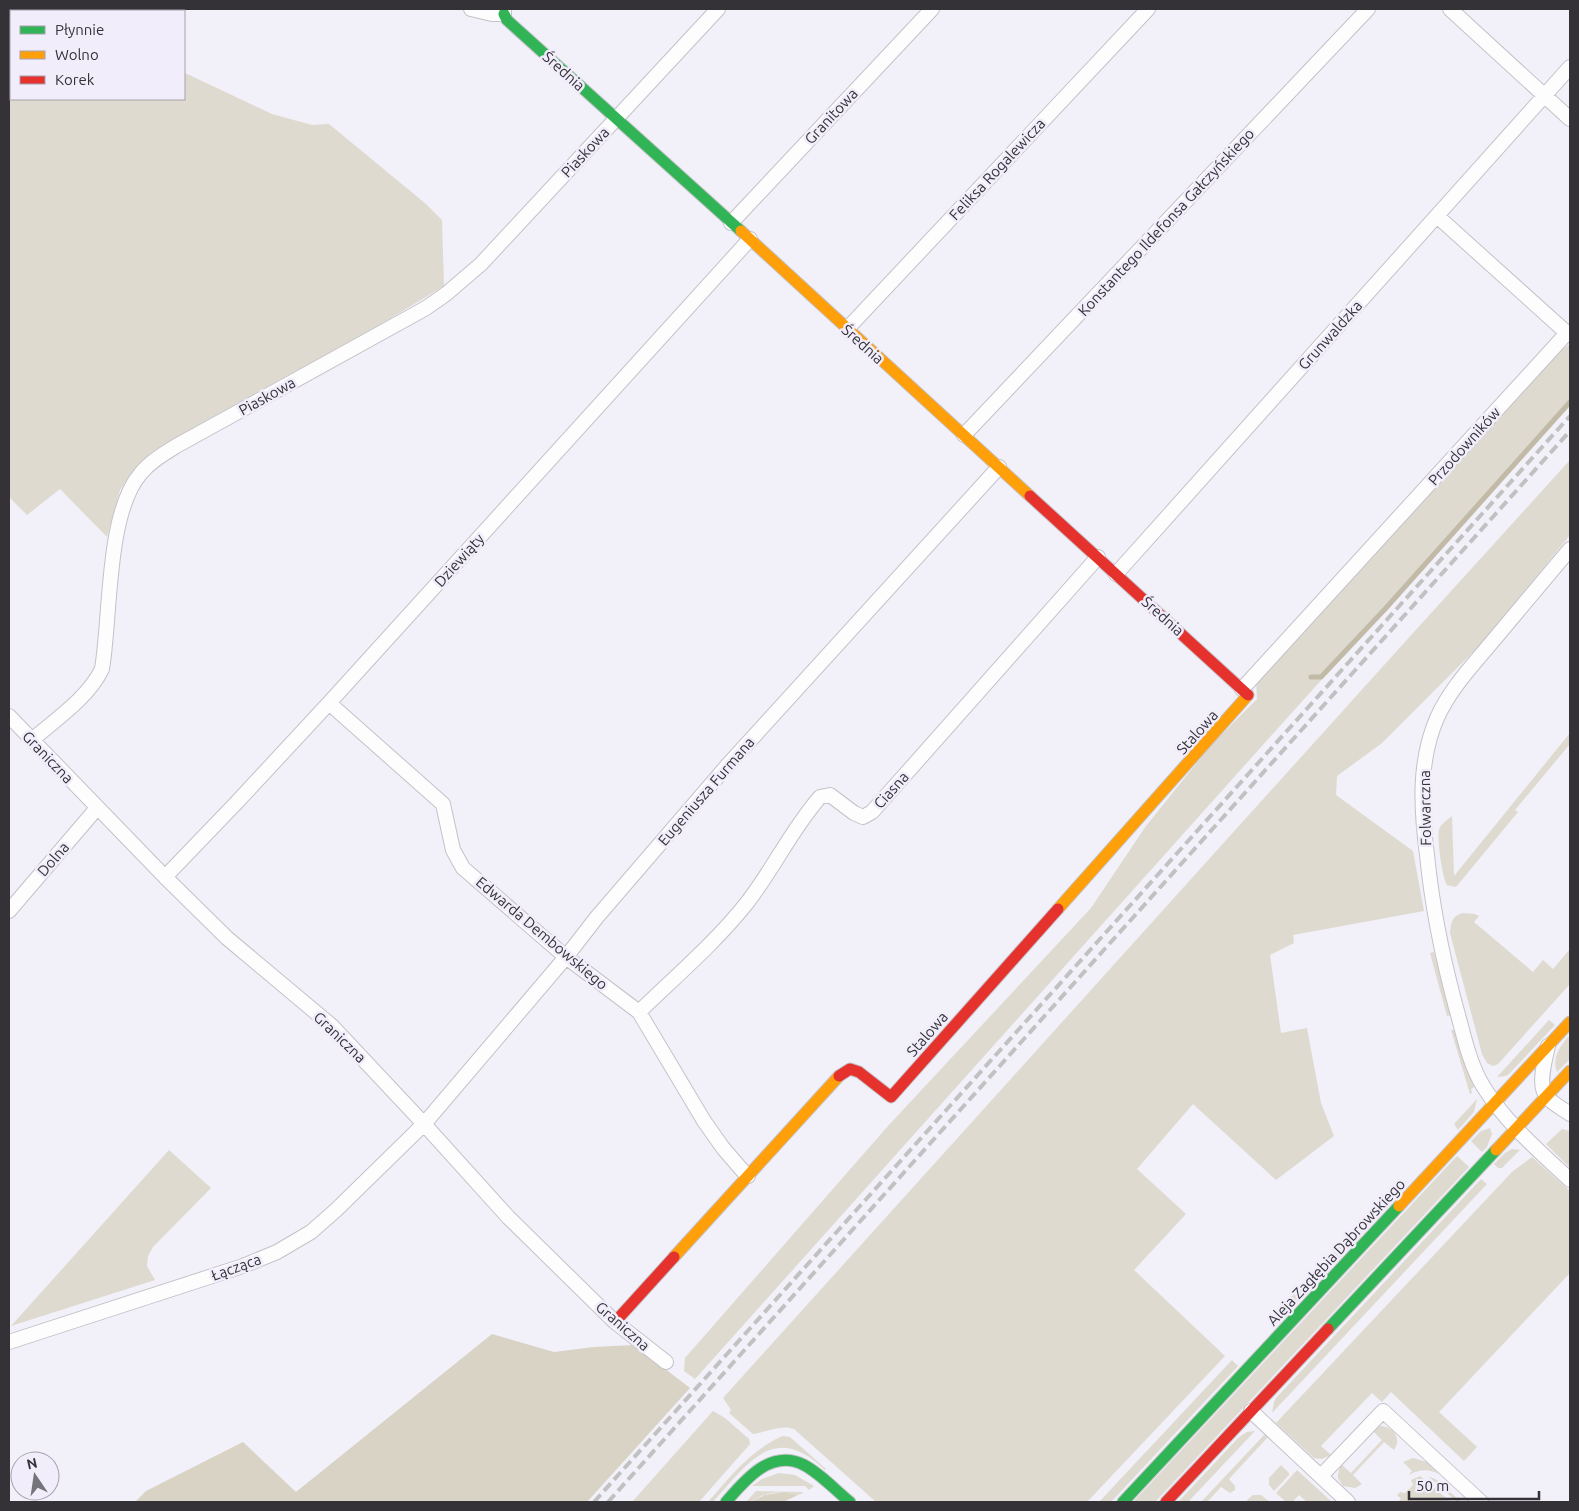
<svg xmlns="http://www.w3.org/2000/svg" width="1579" height="1511" viewBox="0 0 1579 1511" font-family="Ubuntu,sans-serif">
<style>
.green{fill:#dedacf}
.forest{fill:#d8d3c5}
.lines{fill:none;stroke-linecap:round;stroke-linejoin:round}
.stream{stroke:#c0baa6;stroke-width:5}
.street-casing{stroke:#c4c2c9;stroke-width:16}
.fast-casing{stroke:#c4c2c9;stroke-width:13}
.slow-casing{stroke:#c4c2c9;stroke-width:13}
.jam-casing{stroke:#c4c2c9;stroke-width:13}
.street{stroke:#fdfdfe;stroke-width:14}
.fast{stroke:#30b455;stroke-width:11}
.slow{stroke:#ff9f0a;stroke-width:11}
.jam{stroke:#e5322d;stroke-width:11}
.rail{stroke:#c2c1c2;stroke-width:4;stroke-dasharray:10 5;stroke-linecap:butt}
.labels{text-anchor:middle;dominant-baseline:central;stroke-width:5;stroke-linejoin:round;paint-order:stroke}
.street-label{font-size:15px;fill:#343237;stroke:#f1edfb}
</style>
<rect width="100%" height="100%" fill="#f2f0f8"/>
<!-- green -->
<path class="green" d="M 9,9 L 181,9 L 180,11 L 11,11 L 11,99 L 184,99 L 184,69 L 185,73 L 272,114 L 312,125 L 329,124 L 426,204 L 442,220 L 444,286 L 376,327 L 210,418 L 152,452 L 130,475 L 120,490 L 107,537 L 60,489 L 27,515 L 9,497 Z
M 1570,344 L 1570,404 L 1270,737 L 695,1379 L 684,1371 L 685,1358 L 888,1126 L 1091,908 L 1146,826 L 1212,744 L 1257,699 L 1256,678 L 1559,352 Z
M 1570,460 L 1570,535 L 1487,638 L 1382,743 L 1337,776 L 1336,795 L 1413,851 L 1424,911 L 1293,935 L 1294,943 L 1270,955 L 1281,1033 L 1307,1028 L 1321,1103 L 1334,1136 L 1276,1180 L 1193,1104 L 1137,1169 L 1186,1214 L 1134,1270 L 1225,1356 L 1087,1502 L 876,1502 L 794,1429 C 782,1424 766,1432 753,1434 L 729,1413 L 731,1410 L 723,1398 L 1404,643 Z
M 1570,733 L 1570,744 L 1515,810 L 1518,812 L 1456,887 L 1447,885 C 1442,877 1437,839 1439,830 C 1440,824 1448,820 1452,816 L 1454,876 Z
M 1463,913 L 1475,914 L 1479,916 L 1474,922 L 1533,972 L 1543,960 L 1553,969 L 1570,949 L 1570,984 L 1498,1064 L 1493,1066 L 1487,1063 L 1482,1054 L 1450,933 C 1451,922 1452,916 1463,913 Z
M 1434,952 L 1451,1015 L 1447,1016 L 1430,953 Z
M 1549,1020 L 1555,1025 L 1509,1074 L 1506,1076 L 1497,1077 Z
M 1451,1030 L 1455,1030 L 1474,1087 L 1471,1089 L 1472,1093 L 1470,1094 Z
M 1568,1037 L 1570,1039 L 1570,1059 L 1557,1072 C 1552,1059 1559,1047 1568,1037 Z
M 1477,1099 L 1474,1112 L 1458,1130 L 1454,1124 Z
M 1490,1128 L 1492,1134 L 1487,1147 L 1482,1152 L 1471,1141 L 1481,1131 Z
M 1562,1129 L 1570,1131 L 1570,1168 L 1546,1144 Z
M 1512,1149 L 1520,1150 L 1502,1168 L 1498,1168 L 1494,1164 L 1505,1153 Z
M 169,1150 L 211,1188 L 153,1247 L 148,1256 L 147,1266 L 155,1280 L 11,1326 Z
M 1457,1156 L 1469,1167 L 1155,1502 L 1133,1502 Z
M 1532,1157 L 1570,1191 L 1570,1273 L 1439,1412 L 1477,1447 L 1464,1461 L 1391,1392 L 1382,1402 L 1372,1393 L 1321,1446 L 1331,1455 L 1322,1459 L 1314,1458 L 1276,1423 L 1512,1172 Z
M 1481,1179 L 1487,1184 L 1272,1413 L 1274,1402 L 1276,1398 Z
M 1377,1206 L 1382,1211 L 1319,1279 L 1314,1281 L 1309,1278 Z
M 1299,1288 L 1302,1293 L 1301,1299 L 1288,1312 L 1283,1312 L 1279,1310 Z
M 1232,1360 L 1238,1366 L 1111,1502 L 1099,1502 Z
M 713,1411 L 725,1418 L 749,1439 L 750,1444 L 699,1502 L 632,1502 Z
M 1379,1426 C 1394,1426 1402,1439 1394,1450 L 1384,1442 L 1353,1475 L 1362,1484 L 1355,1488 L 1343,1486 L 1338,1478 L 1338,1474 L 1341,1464 L 1351,1473 L 1382,1440 L 1373,1431 Z
M 1255,1431 L 1188,1502 L 1178,1502 L 1239,1437 L 1247,1432 Z
M 1265,1434 L 1268,1437 L 1229,1479 L 1235,1486 L 1235,1490 L 1230,1493 L 1221,1487 L 1208,1501 L 1209,1502 L 1201,1502 Z
M 782,1436 L 790,1437 L 826,1469 L 825,1470 C 774,1421 748,1463 713,1502 L 708,1502 C 730,1477 750,1451 782,1436 Z
M 1413,1458 L 1427,1462 L 1439,1474 C 1428,1469 1420,1469 1409,1475 L 1412,1471 L 1403,1462 Z
M 1281,1465 L 1289,1473 L 1289,1475 L 1274,1491 L 1269,1485 L 1269,1478 Z
M 1297,1470 L 1332,1502 L 1307,1502 L 1299,1495 L 1292,1502 L 1286,1502 L 1276,1493 Z
M 779,1473 L 795,1475 L 814,1486 L 809,1490 L 805,1486 L 752,1486 L 762,1479 Z
M 1420,1476 L 1451,1502 L 1398,1502 L 1401,1499 L 1397,1495 L 1400,1492 L 1405,1493 L 1413,1485 L 1411,1480 Z
M 1428,1476 L 1437,1480 L 1461,1502 L 1457,1502 Z
M 756,1491 L 802,1492 L 803,1493 L 798,1495 C 787,1491 772,1492 761,1496 C 756,1499 751,1502 746,1502 Z
M 1253,1495 L 1261,1495 L 1270,1502 L 1245,1502 Z"/>
<!-- forest -->
<path class="forest" d="M 492,1334 L 554,1352 L 594,1347 L 634,1345 L 690,1388 L 587,1502 L 135,1502 L 146,1491 L 243,1442 L 296,1492 Z
M 785,1492 L 798,1495 L 783,1502 L 750,1502 L 765,1495 Z"/>
<g class="lines">
<!-- stream -->
<path class="stream" d="M 1311,677 L 1321,677 L 1386,608 L 1570,402"/>
<defs>
<path id="street" d="M 471,9 L 492,14 L 504,14 L 504,9
M 1450,9 L 1570,119
M 731,223 L 932,9
M 847,329 L 1148,9
M 964,435 L 1368,9
M 1570,549 C 1544,580 1518,611 1492,642 C 1472,666 1450,689 1437,718 C 1418,762 1421,809 1427,855 C 1432,906 1442,955 1455,1004 C 1463,1031 1468,1061 1483,1086 C 1505,1122 1539,1151 1570,1180
M 1116,574 L 1570,67
M 1242,689 L 1567,333 L 1437,216
M 329,703 L 443,804 L 453,850 L 463,868 L 566,957 L 639,1012 L 704,1121 L 723,1148 L 742,1170 L 748,1176
M 9,716 L 165,877 L 227,938 L 332,1026 L 424,1124 L 508,1217 L 615,1322 L 666,1362
M 32,740 C 56,719 88,698 102,669 C 111,616 106,513 141,473 C 151,461 165,453 178,445 L 426,308 L 446,294 L 481,264 L 718,9
M 165,877 L 238,801 L 329,703 L 750,239
M 9,911 L 97,808
M 639,1012 C 675,977 715,943 746,904 C 773,870 791,830 820,797 L 830,795 L 854,813 L 863,817 L 872,812 L 1098,557
M 1548,1046 C 1545,1060 1537,1086 1547,1097 C 1553,1104 1563,1109 1570,1114
M 9,1342 L 243,1266 L 277,1252 L 311,1232 L 336,1210 L 424,1124 L 566,957 L 597,917 L 726,767 L 999,467
M 1251,1411 L 1348,1502
M 1321,1476 L 1383,1411 L 1481,1502"/>
<path id="fast" d="M 504,14 L 507,20 L 741,231
M 1328,1329 L 1496,1150
M 726,1502 C 745,1480 771,1448 804,1465 C 821,1474 835,1490 850,1502
M 1123,1502 L 1399,1206"/>
<path id="slow" d="M 741,231 L 1030,496
M 1058,909 L 1248,695
M 1496,1150 L 1570,1071
M 1399,1206 L 1570,1022
M 674,1257 L 839,1076"/>
<path id="jam" d="M 1030,496 L 1248,695
M 839,1076 L 850,1069 L 859,1072 L 891,1097 L 1058,909
M 615,1322 L 674,1257
M 1166,1502 L 1328,1329"/>
</defs>
<!-- street casing -->
<use href="#street" class="street-casing"/>
<!-- fast casing -->
<use href="#fast" class="fast-casing"/>
<!-- slow casing -->
<use href="#slow" class="slow-casing"/>
<!-- jam casing -->
<use href="#jam" class="jam-casing"/>
<!-- street -->
<use href="#street" class="street"/>
<!-- fast -->
<use href="#fast" class="fast"/>
<!-- slow -->
<use href="#slow" class="slow"/>
<!-- jam -->
<use href="#jam" class="jam"/>
<!-- rail -->
<path class="rail" d="M 594,1502 L 1570,416
M 608,1502 L 1570,431"/>
</g>
<g class="labels">
<!-- street labels -->
<g class="street-label">
<text transform="translate(564 71) rotate(42)">Średnia</text>
<text transform="translate(831 116) rotate(-47)">Granitowa</text>
<text transform="translate(585 152) rotate(-47)">Piaskowa</text>
<text transform="translate(997 169) rotate(-47)">Feliksa Rogalewicza</text>
<text transform="translate(1166 222) rotate(-47)">Konstantego Ildefonsa Gałczyńskiego</text>
<text transform="translate(1330 335) rotate(-48)">Grunwaldzka</text>
<text transform="translate(863 344) rotate(42)">Średnia</text>
<text transform="translate(267 396) rotate(-29)">Piaskowa</text>
<text transform="translate(1464 446) rotate(-48)">Przodowników</text>
<text transform="translate(459 560) rotate(-48)">Dziewiąty</text>
<text transform="translate(1163 616) rotate(42)">Średnia</text>
<text transform="translate(1197 732) rotate(-48)">Stalowa</text>
<text transform="translate(48 757) rotate(46)">Graniczna</text>
<text transform="translate(891 790) rotate(-48)">Ciasna</text>
<text transform="translate(706 791) rotate(-49)">Eugeniusza Furmana</text>
<text transform="translate(1425 808) rotate(-91)">Folwarczna</text>
<text transform="translate(53 859) rotate(-49)">Dolna</text>
<text transform="translate(542 933) rotate(40)">Edwarda Dembowskiego</text>
<text transform="translate(927 1034) rotate(-49)">Stalowa</text>
<text transform="translate(340 1037) rotate(44)">Graniczna</text>
<text transform="translate(1336 1252) rotate(-47)">Aleja Zagłębia Dąbrowskiego</text>
<text transform="translate(236 1267) rotate(-20)">Łącząca</text>
<text transform="translate(623 1326) rotate(41)">Graniczna</text>
</g>
</g>
<!-- border -->
<rect width="1579" height="1511" fill="none" stroke="#343237" stroke-width="20"/>
<!-- legend -->
<rect x="10" y="10" width="175" height="90" fill="#f1edfb" stroke="#a5a2ad"/>
<rect x="20" y="26" width="25" height="8" fill="#30b455" stroke="#a5a2ad"/>
<text x="55" y="35" font-size="15" fill="#343237">Płynnie</text>
<rect x="20" y="51" width="25" height="8" fill="#ff9f0a" stroke="#a5a2ad"/>
<text x="55" y="60" font-size="15" fill="#343237">Wolno</text>
<rect x="20" y="76" width="25" height="8" fill="#e5322d" stroke="#a5a2ad"/>
<text x="55" y="85" font-size="15" fill="#343237">Korek</text>
<!-- north arrow -->
<g transform="translate(35 1476) rotate(347)"><circle r="24" fill="#f1edfb" stroke="#a5a2ad"/>
<path d="M0-4L9 19L0 12L-9 19Z" fill="#76747b"/>
<text y="-8" font-size="14" font-weight="bold" text-anchor="middle" fill="#343237">N</text>
</g>
<!-- scale -->
<path d="M1409 1491v8h130v-8" fill="none" stroke="#343237" stroke-width="2.5"/>
<text x="1416" y="1491" font-size="15" fill="#343237" stroke="#f1edfb" stroke-width="4" paint-order="stroke">50 m</text>
</svg>
